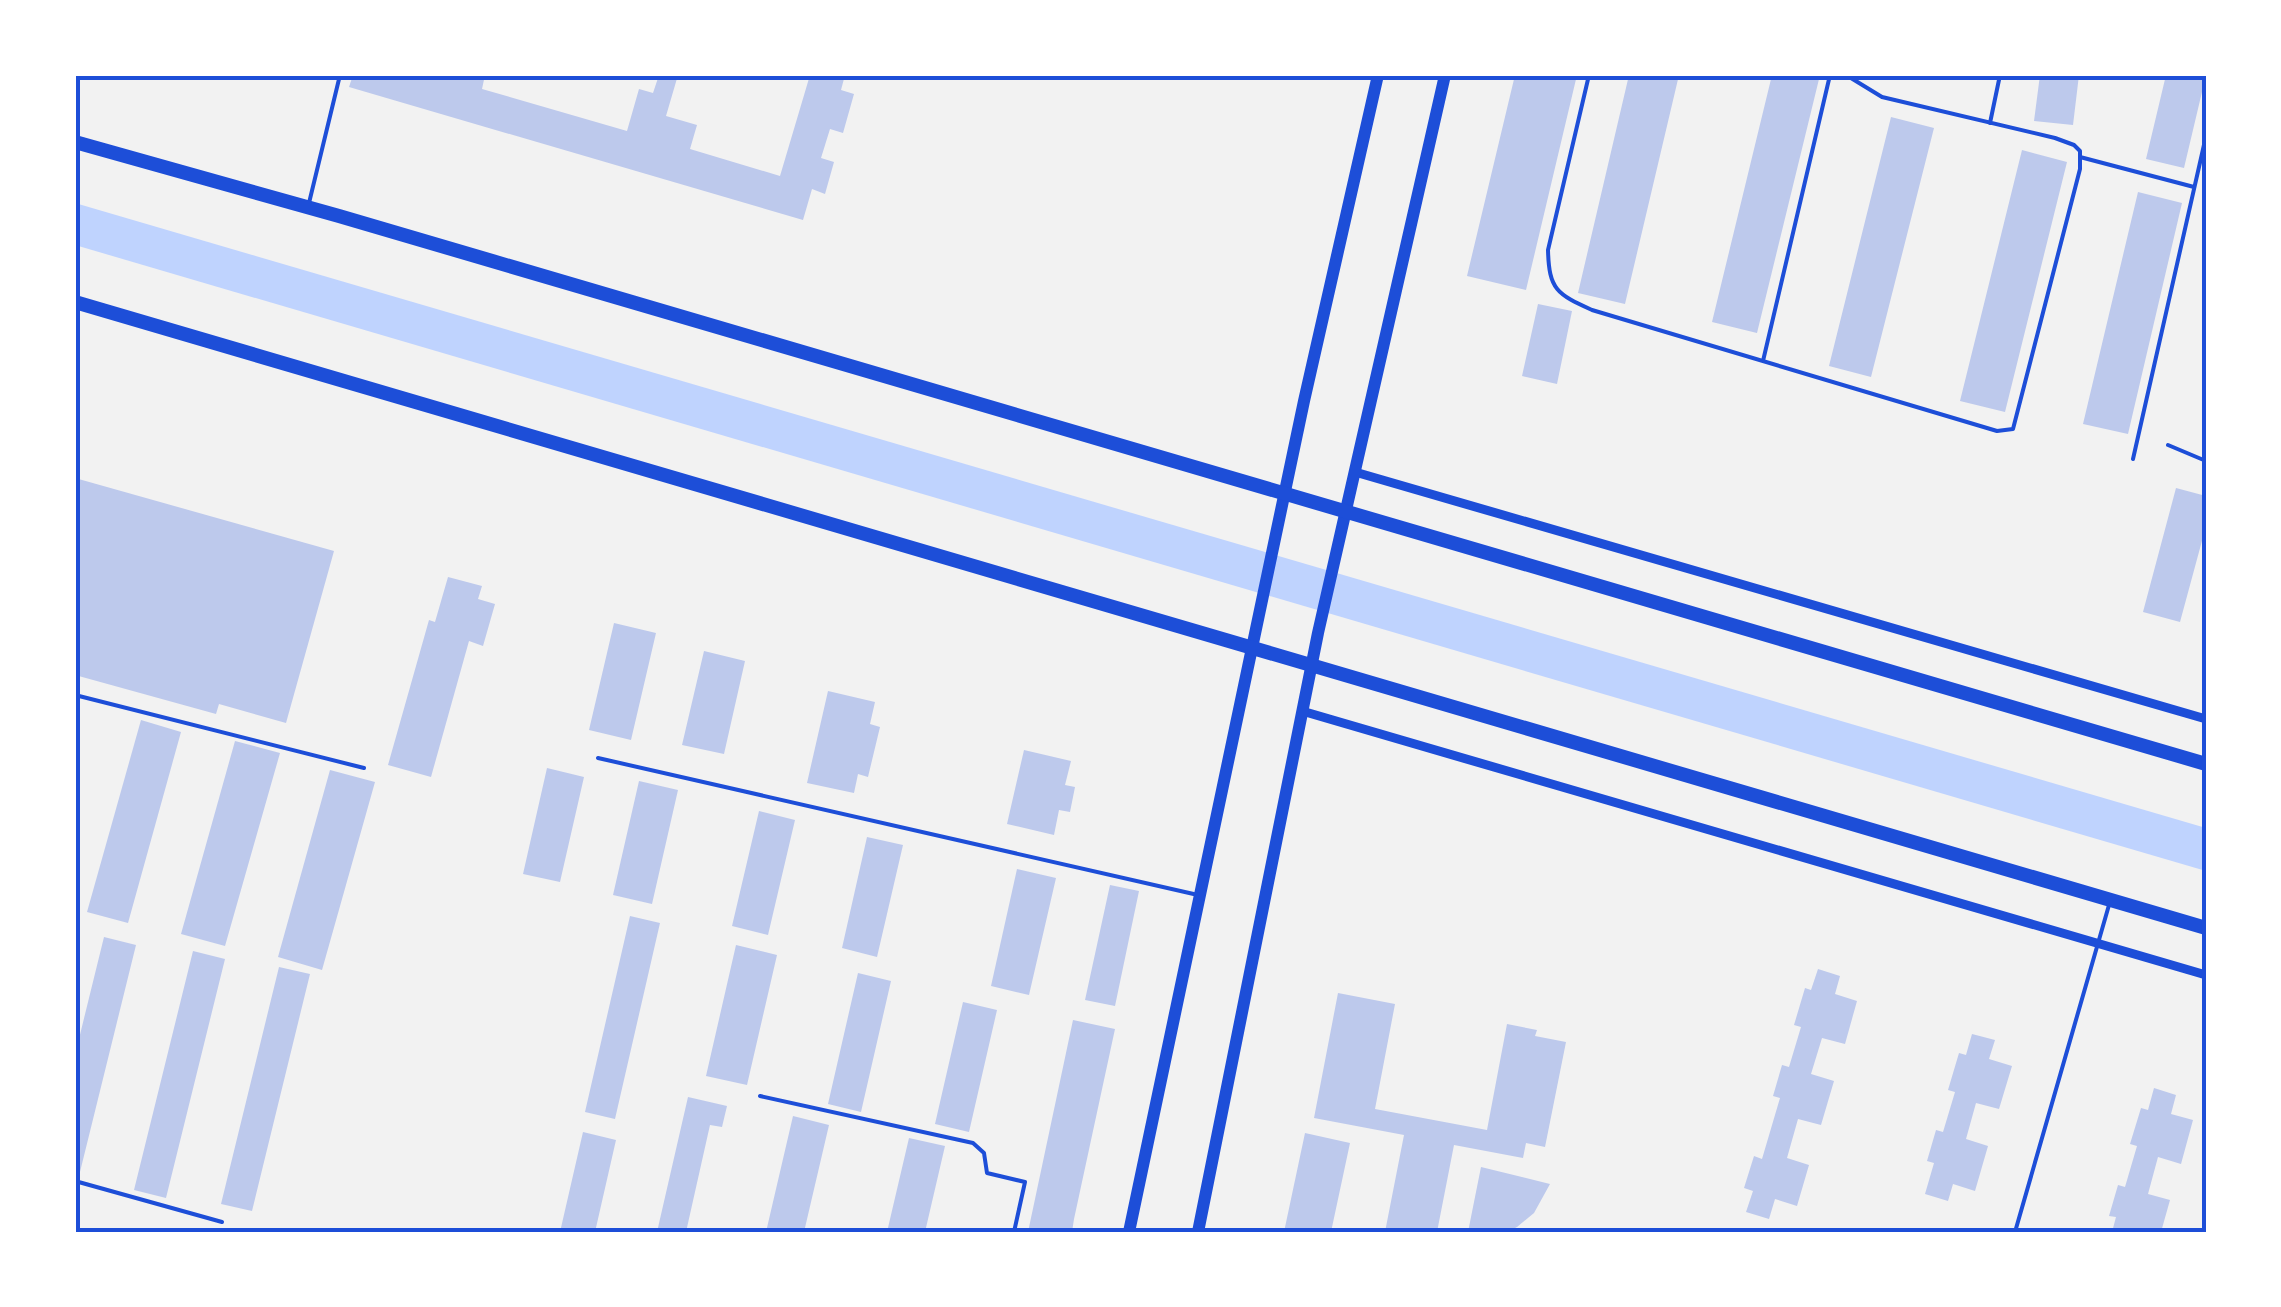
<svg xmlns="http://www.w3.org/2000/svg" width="2281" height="1307" viewBox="0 0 2281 1307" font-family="Poppins,sans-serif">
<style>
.water{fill:#bfd3fe}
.building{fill:#bdc9ec}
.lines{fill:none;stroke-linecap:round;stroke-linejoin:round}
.service{stroke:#1d4ed8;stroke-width:4}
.minor{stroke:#1d4ed8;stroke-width:9}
.secondary{stroke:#1d4ed8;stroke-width:12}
.primary{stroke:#1d4ed8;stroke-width:14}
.neatline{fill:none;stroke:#1d4ed8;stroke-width:4}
</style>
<rect width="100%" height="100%" fill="#f2f2f2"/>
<!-- water -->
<path class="water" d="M 75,203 L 2206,828 L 2206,871 L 75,245 Z"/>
<!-- building -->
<path class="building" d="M 353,75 L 485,75 L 482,89 L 627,131 L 639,89 L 653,93 L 659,75 L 678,75 L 666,116 L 697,125 L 690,149 L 780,176 L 810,75 L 845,75 L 841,90 L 854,94 L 843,133 L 830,129 L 821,158 L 834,162 L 825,194 L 812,189 L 803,220 L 349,87 Z
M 1515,75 L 1577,75 L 1526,290 L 1467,276 Z
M 1629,75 L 1679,75 L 1625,304 L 1578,293 Z
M 1772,75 L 1820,75 L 1757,333 L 1712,322 Z
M 2040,75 L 2079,75 L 2073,125 L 2034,121 Z
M 2166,75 L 2206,75 L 2184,168 L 2146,159 Z
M 1891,117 L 1934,128 L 1871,377 L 1829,366 Z
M 2022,150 L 2067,162 L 2005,412 L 1960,401 Z
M 2138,192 L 2182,203 L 2128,434 L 2083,424 Z
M 1538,304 L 1572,311 L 1557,384 L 1522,376 Z
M 75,478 L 334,551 L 286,723 L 219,704 L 216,714 L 75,675 Z
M 2176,488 L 2206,496 L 2206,526 L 2180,622 L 2143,612 Z
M 448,577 L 482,586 L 478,599 L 495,604 L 483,646 L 469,641 L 431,777 L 388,765 L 429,620 L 435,622 Z
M 614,623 L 656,633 L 631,740 L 589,730 Z
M 704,651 L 745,661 L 724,754 L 682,745 Z
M 828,691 L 875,702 L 870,724 L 880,727 L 868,777 L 858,774 L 854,793 L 807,783 Z
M 141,720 L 181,732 L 128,923 L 87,912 Z
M 235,741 L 280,753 L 225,946 L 181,934 Z
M 1024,750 L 1071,761 L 1065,785 L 1075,787 L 1070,812 L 1059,810 L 1054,835 L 1007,824 Z
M 547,768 L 584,777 L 560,882 L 523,874 Z
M 330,770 L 375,782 L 322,970 L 278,957 Z
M 639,781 L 678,790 L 652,904 L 613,895 Z
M 759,811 L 795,820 L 768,935 L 732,926 Z
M 867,837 L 903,845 L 877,957 L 842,948 Z
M 1017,869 L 1056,878 L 1029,995 L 991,986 Z
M 1110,885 L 1139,891 L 1115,1006 L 1085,1000 Z
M 630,916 L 660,923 L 615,1119 L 585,1112 Z
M 104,937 L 136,945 L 79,1176 L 75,1175 L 75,1055 Z
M 736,945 L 777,955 L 747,1085 L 706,1076 Z
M 193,951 L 225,959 L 166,1198 L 134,1190 Z
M 279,967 L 310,974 L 252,1211 L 221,1204 Z
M 1818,969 L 1840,976 L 1835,994 L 1857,1001 L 1845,1044 L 1822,1038 L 1811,1074 L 1834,1081 L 1821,1125 L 1798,1119 L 1787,1158 L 1809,1165 L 1797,1206 L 1775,1199 L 1769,1219 L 1746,1212 L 1753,1191 L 1744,1188 L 1754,1156 L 1762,1159 L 1780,1098 L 1773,1096 L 1782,1065 L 1789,1067 L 1801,1027 L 1794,1025 L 1805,988 L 1811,990 Z
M 858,973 L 891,981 L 861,1112 L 828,1104 Z
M 1338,993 L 1395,1004 L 1375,1109 L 1487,1130 L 1507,1024 L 1537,1030 L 1535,1036 L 1566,1042 L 1545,1147 L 1526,1143 L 1523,1158 L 1454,1145 L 1437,1232 L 1385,1232 L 1404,1135 L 1314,1118 Z
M 963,1002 L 997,1010 L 969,1132 L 935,1124 Z
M 1073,1020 L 1115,1029 L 1074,1219 L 1072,1232 L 1028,1232 Z
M 1972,1034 L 1995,1040 L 1989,1059 L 2012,1066 L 1999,1109 L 1976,1103 L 1966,1139 L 1988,1146 L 1975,1191 L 1953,1184 L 1948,1201 L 1925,1194 L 1934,1163 L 1927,1161 L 1936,1130 L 1943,1132 L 1955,1092 L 1948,1090 L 1959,1053 L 1966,1055 Z
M 2154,1088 L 2176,1095 L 2171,1114 L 2193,1120 L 2181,1164 L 2158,1157 L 2148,1194 L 2170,1200 L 2161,1232 L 2112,1232 L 2116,1217 L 2109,1216 L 2118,1185 L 2125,1187 L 2137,1146 L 2130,1144 L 2141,1108 L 2148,1110 Z
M 688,1097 L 727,1106 L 722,1127 L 710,1125 L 686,1232 L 657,1232 Z
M 793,1116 L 829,1125 L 804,1232 L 766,1232 Z
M 583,1132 L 616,1140 L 595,1232 L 560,1232 Z
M 1305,1133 L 1350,1143 L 1331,1232 L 1284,1232 Z
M 909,1138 L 945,1146 L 925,1232 L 887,1232 Z
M 1481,1167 L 1550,1184 L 1534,1213 L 1517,1227 L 1507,1232 L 1468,1232 Z"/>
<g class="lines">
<!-- service -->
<path class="service" d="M 1589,75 L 1548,250 C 1549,290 1557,294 1592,310 L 1997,431 L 2013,429 L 2080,169 L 2080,151 L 2074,145 L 2055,138 L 1882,97 L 1846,75
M 1990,123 L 2000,75
M 2080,157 L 2194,187
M 309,203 L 340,75
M 1763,361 L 1830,75
M 2168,445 L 2206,461
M 2133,459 L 2206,136
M 75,695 L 364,768
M 598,758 L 1198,895
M 760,1096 L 973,1143 L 984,1153 L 987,1173 L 1025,1182 L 1014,1232
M 75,1181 L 222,1222
M 2015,1232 L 2109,905"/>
<!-- minor -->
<path class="minor" d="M 1355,472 L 2206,719
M 1302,711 L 2206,975"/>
<!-- secondary -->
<path class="secondary" d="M 1129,1232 L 1304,401 L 1378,75
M 1198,1232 L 1318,633 L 1445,75"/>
<!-- primary -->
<path class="primary" d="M 75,142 L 339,216 L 2206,764
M 75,302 L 2206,928"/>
</g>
<!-- border -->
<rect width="2281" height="1307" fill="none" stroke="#ffffff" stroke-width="155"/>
<rect x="78" y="78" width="2126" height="1152" class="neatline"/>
</svg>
